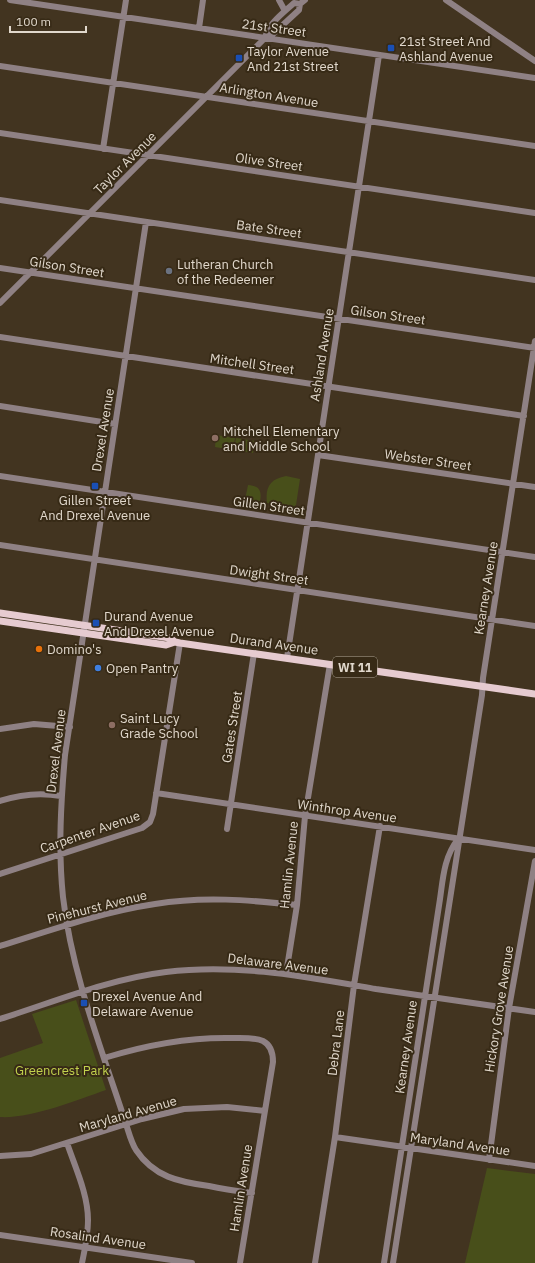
<svg xmlns="http://www.w3.org/2000/svg" width="535" height="1263" viewBox="0 0 535 1263" font-family="'IBM Plex Sans',sans-serif">
<style>
.green{fill:#484f1a}
.lines{fill:none;stroke-linecap:round;stroke-linejoin:round}
.minor{stroke:#8f8184;stroke-width:6}
.major{stroke:#e6cbd0;stroke-width:7}
.transit-dot{fill:#1a4fb4;stroke:#372a16;stroke-width:1.5}
.worship-dot{fill:#6b7280;stroke:#372a16;stroke-width:1.5}
.education-dot{fill:#8d6e63;stroke:#372a16;stroke-width:1.5}
.food-dot{fill:#e8710a;stroke:#372a16;stroke-width:1.5}
.shop-dot{fill:#3f7fe0;stroke:#372a16;stroke-width:1.5}
.labels{text-anchor:middle;dominant-baseline:central;stroke-width:4;stroke-linejoin:round;paint-order:stroke}
.shield{fill:#372a16;stroke:#aea495;stroke-width:1}
.shield-label{font-size:12px;font-weight:bold;fill:#e1d8cc}
.street-label{font-size:13px;fill:#e1d8cc;stroke:#372a16}
.poi-label{font-size:13px;fill:#e1d8cc;stroke:#372a16;text-anchor:start}
.park-label{font-size:13px;fill:#c2d24d;stroke:#372a16}
</style>
<rect width="100%" height="100%" fill="#423420"/>
<!-- green -->
<path class="green" d="M 216,435 L 235,438 L 233,450 L 215,447 Z
M 236,438 L 255,441 L 253,453 L 234,450 Z
M 286,476 L 300,479 L 296,505 L 292,508 L 267,503 C 265,487 270,479 286,476 Z
M 248,485 C 264,486 261,496 259,507 L 244,505 Z
M 76,1000 L 106,1090 C 77,1100 30,1119 0,1117 L 0,1058 L 43,1043 L 32,1014 Z
M 487,1168 L 535,1174 L 535,1263 L 465,1263 Z"/>
<g class="lines">
<!-- minor -->
<path class="minor" d="M 10,0 L 535,78
M 279,0 L 285,11
M 446,0 L 535,61
M 199,28 L 203,0
M 265,38 C 268,24 283,13 294,3 L 300,4
M 0,66 L 535,146
M 0,133 L 535,213
M 103,149 L 126,0
M 0,200 L 535,280
M 146,222 L 65,755 C 61,802 58,849 63,897 C 72,975 102,1050 126,1124 C 129,1133 131,1142 136,1150 C 154,1177 179,1182 209,1186 C 223,1189 237,1191 252,1193
M 0,268 L 535,348
M 0,303 L 265,38 L 273,34 L 299,10 L 300,4 L 305,0
M 0,337 L 524,416
M 0,406 L 115,424
M 318,455 L 535,487
M 0,476 L 535,557
M 0,545 L 535,626
M 287,658 L 379,55
M 0,729 L 34,724 L 70,727
M 156,793 L 535,850
M 0,801 C 21,794 39,792 61,796
M 227,829 L 254,653
M 0,874 L 142,828 L 150,822 L 153,814 L 180,643
M 0,946 C 51,930 102,912 155,904 C 202,896 249,900 297,905
M 286,974 L 297,905 L 305,816 L 330,664
M 0,1019 C 54,1002 109,979 166,972 C 237,963 307,977 376,989 C 429,997 482,1004 535,1012
M 104,1058 C 146,1045 188,1037 232,1038 C 241,1038 254,1037 263,1041 C 271,1045 273,1053 273,1062 L 240,1263
M 335,1137 L 535,1166
M 67,1143 C 75,1167 88,1194 88,1220 C 88,1234 85,1249 82,1263
M 0,1156 L 31,1154 L 142,1119 L 184,1109 L 227,1107 L 265,1111
M 489,1160 L 509,1008 L 535,861
M 0,1235 L 192,1263
M 315,1263 L 335,1137 L 354,985 L 380,826
M 384,1263 L 440,899 C 443,878 444,857 458,839
M 393,1263 L 482,695 L 483,678 L 535,341"/>
<!-- major -->
<path class="major" d="M 0,613 L 170,638 L 175,642 L 180,643 L 535,694
M 0,621 L 166,645 L 175,642"/>
</g>
<!-- markers -->
<g class="transit-dot">
<rect x="387" y="44" width="8" height="8" rx="2"/>
<rect x="235" y="54" width="8" height="8" rx="2"/>
<rect x="91" y="482" width="8" height="8" rx="2"/>
<rect x="92" y="619" width="8" height="8" rx="2"/>
<rect x="80" y="999" width="8" height="8" rx="2"/>
</g>
<circle class="worship-dot" cx="169" cy="271" r="4"/>
<g class="education-dot">
<circle cx="215" cy="438" r="4"/>
<circle cx="112" cy="725" r="4"/>
</g>
<circle class="food-dot" cx="39" cy="649" r="4"/>
<circle class="shop-dot" cx="98" cy="668" r="4"/>
<g class="labels">
<!-- shield labels -->
<rect class="shield" x="333" y="657" width="44" height="20" rx="3"/>
<g class="shield-label">
<text x="355" y="667">WI 11</text>
</g>
<!-- street labels -->
<g class="street-label">
<text transform="translate(274 28) rotate(8)">21st Street</text>
<text transform="translate(269 95) rotate(9)">Arlington Avenue</text>
<text transform="translate(269 162) rotate(8)">Olive Street</text>
<text transform="translate(125 163) rotate(-45)">Taylor Avenue</text>
<text transform="translate(269 229) rotate(8)">Bate Street</text>
<text transform="translate(67 267) rotate(9)">Gilson Street</text>
<text transform="translate(388 315) rotate(8)">Gilson Street</text>
<text transform="translate(322 355) rotate(-81)">Ashland Avenue</text>
<text transform="translate(252 364) rotate(8)">Mitchell Street</text>
<text transform="translate(103 430) rotate(-81)">Drexel Avenue</text>
<text transform="translate(428 460) rotate(8)">Webster Street</text>
<text transform="translate(269 506) rotate(8)">Gillen Street</text>
<text transform="translate(269 575) rotate(8)">Dwight Street</text>
<text transform="translate(486 588) rotate(-81)">Kearney Avenue</text>
<text transform="translate(274 644) rotate(8)">Durand Avenue</text>
<text transform="translate(232 727) rotate(-81)">Gates Street</text>
<text transform="translate(56 751) rotate(-83)">Drexel Avenue</text>
<text transform="translate(347 811) rotate(8)">Winthrop Avenue</text>
<text transform="translate(90 832) rotate(-19)">Carpenter Avenue</text>
<text transform="translate(289 865) rotate(-84)">Hamlin Avenue</text>
<text transform="translate(97 907) rotate(-14)">Pinehurst Avenue</text>
<text transform="translate(278 964) rotate(7)">Delaware Avenue</text>
<text transform="translate(499 1009) rotate(-81)">Hickory Grove Avenue</text>
<text transform="translate(336 1043) rotate(-83)">Debra Lane</text>
<text transform="translate(406 1047) rotate(-82)">Kearney Avenue</text>
<text transform="translate(128 1114) rotate(-16)">Maryland Avenue</text>
<text transform="translate(460 1144) rotate(8)">Maryland Avenue</text>
<text transform="translate(241 1188) rotate(-81)">Hamlin Avenue</text>
<text transform="translate(98 1238) rotate(8)">Rosalind Avenue</text>
</g>
<!-- poi labels -->
<g class="poi-label">
<text x="399" y="41">21st Street And<tspan x="399" dy="15">Ashland Avenue</tspan></text>
<text x="247" y="51">Taylor Avenue<tspan x="247" dy="15">And 21st Street</tspan></text>
<text x="177" y="264">Lutheran Church<tspan x="177" dy="15">of the Redeemer</tspan></text>
<text x="223" y="431">Mitchell Elementary<tspan x="223" dy="15">and Middle School</tspan></text>
<text x="95" y="500" text-anchor="middle">Gillen Street<tspan x="95" dy="15">And Drexel Avenue</tspan></text>
<text x="104" y="616">Durand Avenue<tspan x="104" dy="15">And Drexel Avenue</tspan></text>
<text x="47" y="649">Domino's</text>
<text x="106" y="668">Open Pantry</text>
<text x="120" y="718">Saint Lucy<tspan x="120" dy="15">Grade School</tspan></text>
<text x="92" y="996">Drexel Avenue And<tspan x="92" dy="15">Delaware Avenue</tspan></text>
</g>
<!-- park labels -->
<g class="park-label">
<text x="62" y="1070">Greencrest Park</text>
</g>
</g>
<!-- scale -->
<path d="M10 26v6h76v-6" fill="none" stroke="#e1d8cc" stroke-width="2"/>
<text x="16" y="26" font-size="12" fill="#e1d8cc" stroke="#372a16" stroke-width="3" paint-order="stroke">100 m</text>
</svg>
